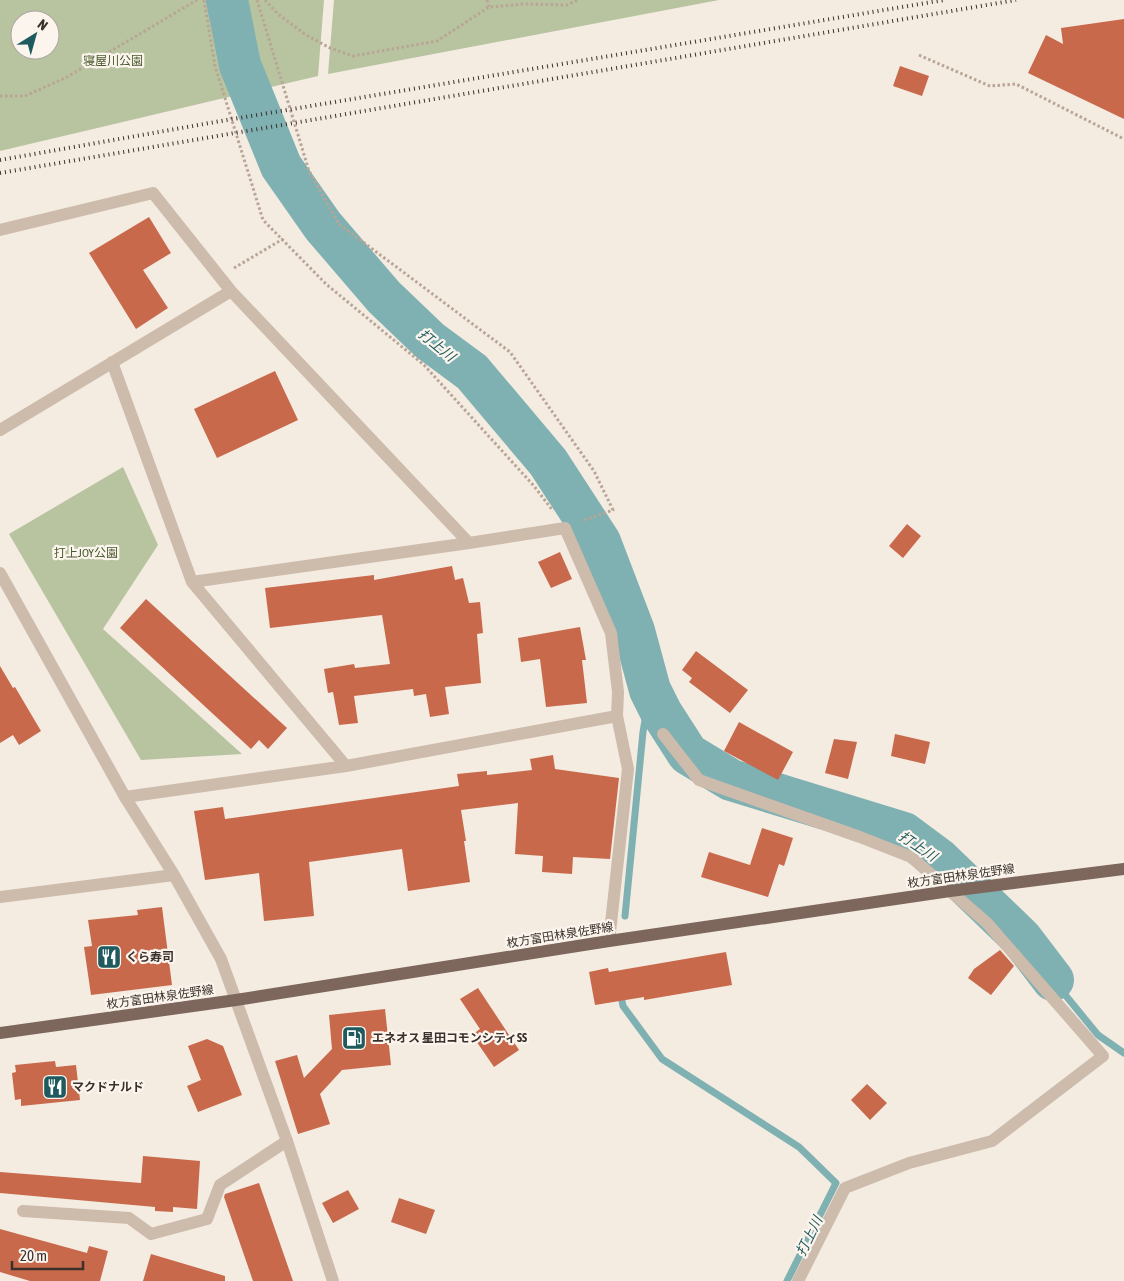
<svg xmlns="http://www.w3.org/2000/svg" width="1124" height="1281" viewBox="0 0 1124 1281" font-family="'Asap Condensed','Noto Sans JP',sans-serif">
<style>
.green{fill:#b8c4a0;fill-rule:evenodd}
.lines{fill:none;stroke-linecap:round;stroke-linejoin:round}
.stream{stroke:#7fb0b2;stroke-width:7}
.river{stroke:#7fb0b2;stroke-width:42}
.building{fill:#c8694b}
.path{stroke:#b9a596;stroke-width:3;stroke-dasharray:2.5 2.5;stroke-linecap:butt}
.minor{stroke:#cdbbac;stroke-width:12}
.tertiary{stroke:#cdbbac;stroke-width:12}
.primary{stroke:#7d675c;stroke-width:12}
.rail{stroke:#3b302b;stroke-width:4;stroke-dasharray:1 4;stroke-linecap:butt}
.labels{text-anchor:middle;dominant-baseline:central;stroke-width:4.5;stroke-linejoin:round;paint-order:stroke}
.park-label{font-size:12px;fill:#4a5a2e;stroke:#fbf5ee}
.street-label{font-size:12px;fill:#3b302b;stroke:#fbf5ee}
.poi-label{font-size:12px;font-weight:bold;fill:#3b302b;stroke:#fbf5ee;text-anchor:start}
.water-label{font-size:14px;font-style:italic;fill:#1f5a5e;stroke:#fbf5ee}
</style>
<rect width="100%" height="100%" fill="#f4ebe1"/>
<!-- green -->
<path class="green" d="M 0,0 L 324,0 L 318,76 L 0,151 ZM 20,20 L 50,20 L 50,50 L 20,50 Z
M 334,0 L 719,0 L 328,74 Z
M 123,467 L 158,545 L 103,629 L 242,754 L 141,760 L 9,534 Z"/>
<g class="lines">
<!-- stream -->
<path class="stream" d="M 625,916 L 643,732 L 650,690
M 1053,980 L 1098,1035 L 1124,1053
M 620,991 L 623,1006 L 662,1059 L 799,1147 L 836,1183 L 787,1281"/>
<!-- river -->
<path class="river" d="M 227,0 L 240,65 L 281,166 L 323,226 L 384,297 L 430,341 L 472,372 L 548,462 L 600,542 L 634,631 L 650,690 L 661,712 L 688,754 L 731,780 L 904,833 L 939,859 L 1021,938 L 1053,980"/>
</g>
<!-- building -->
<path class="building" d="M 1124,19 L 1124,119 L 1028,73 L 1046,35 L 1063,44 L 1061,28 Z
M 900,66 L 929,76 L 922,96 L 893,86 Z
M 149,217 L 171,253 L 143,270 L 168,308 L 136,329 L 89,253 Z
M 275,371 L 298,420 L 217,458 L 194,409 Z
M 907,524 L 921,536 L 903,558 L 889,546 Z
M 560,552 L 572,579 L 551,588 L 538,562 Z
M 452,566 L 455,580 L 463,578 L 469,603 L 480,602 L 483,633 L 477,634 L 481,683 L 445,687 L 449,714 L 430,717 L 426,694 L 414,696 L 413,689 L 354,696 L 358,723 L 339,725 L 333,692 L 328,693 L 324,669 L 354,664 L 355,668 L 390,664 L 382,615 L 270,628 L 265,588 L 374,575 L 374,580 Z
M 146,599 L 287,728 L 268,749 L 259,740 L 251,749 L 120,628 Z
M 580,627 L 586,660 L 582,660 L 587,703 L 546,707 L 540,659 L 521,662 L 518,638 Z
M 696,651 L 748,690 L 730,713 L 689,682 L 692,678 L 682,670 Z
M 0,666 L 13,688 L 15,687 L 41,731 L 19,745 L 13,735 L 0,743 Z
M 739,722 L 793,752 L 778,780 L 724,751 Z
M 895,734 L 930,742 L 925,764 L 891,756 Z
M 834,739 L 857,742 L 848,779 L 825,773 Z
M 553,755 L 555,769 L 619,778 L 610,859 L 573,857 L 572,874 L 542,872 L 543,856 L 515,854 L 518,803 L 461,810 L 466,841 L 464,841 L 470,882 L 408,891 L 402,849 L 309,862 L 314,916 L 264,921 L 259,873 L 205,880 L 194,811 L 223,807 L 225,819 L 459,786 L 457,774 L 487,771 L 487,775 L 532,770 L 530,759 Z
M 762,828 L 793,838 L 784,866 L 779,864 L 768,897 L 701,877 L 709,852 L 750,865 Z
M 162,907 L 172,985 L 91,995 L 84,947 L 92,946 L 88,920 L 138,915 L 137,910 Z
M 1000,950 L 1014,966 L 991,995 L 968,978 L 974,969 Z
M 726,952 L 732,985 L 644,1000 L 644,997 L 595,1005 L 589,972 L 608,968 L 609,972 Z
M 478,988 L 519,1050 L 494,1067 L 472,1035 L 480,1029 L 460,999 Z
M 385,1009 L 391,1065 L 342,1070 L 320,1094 L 330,1124 L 298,1134 L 275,1061 L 297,1055 L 304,1078 L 332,1049 L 329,1015 Z
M 207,1039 L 223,1046 L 242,1095 L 198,1112 L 187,1086 L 201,1080 L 188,1046 Z
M 55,1061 L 56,1067 L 76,1065 L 80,1100 L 21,1106 L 21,1099 L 15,1100 L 12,1073 L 16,1072 L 15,1065 Z
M 867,1084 L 887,1103 L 870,1120 L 851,1100 Z
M 143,1156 L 200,1161 L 197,1209 L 173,1207 L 173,1212 L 155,1211 L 155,1207 L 0,1193 L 0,1172 L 141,1183 Z
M 259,1183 L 293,1281 L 253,1281 L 224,1197 L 225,1194 Z
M 348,1190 L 359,1209 L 333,1223 L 322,1203 Z
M 399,1198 L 435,1210 L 426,1234 L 391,1222 Z
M 0,1229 L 87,1253 L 89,1246 L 108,1251 L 100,1281 L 30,1281 L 0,1272 Z
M 151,1254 L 225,1276 L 225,1281 L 143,1281 Z"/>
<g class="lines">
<!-- path -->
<path class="path" d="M 204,0 L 215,66 L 263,220 L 326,284 L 424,365 L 534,486 L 553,511
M 257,0 L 309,171 L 339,224 L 510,352 L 594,471 L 613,510 L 582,521
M 265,0 L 278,14 L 306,35 L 330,48 L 353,56 L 437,41 L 489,7 L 524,4 L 567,5 L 578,0
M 487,0 L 489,7
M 919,55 L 990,86 L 1016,84 L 1124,139
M 0,96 L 25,96 L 67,77 L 197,0
M 234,268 L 283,239"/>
<!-- minor -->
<path class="minor" d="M 0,230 L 153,193 L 231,291 L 469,543 L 565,528 L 611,633 L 618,692 L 617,716
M 112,362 L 192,582
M 0,430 L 231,291
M 663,734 L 699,780 L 860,837 L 911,857 L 987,923 L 1103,1056 L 992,1141 L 909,1163 L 845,1188 L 798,1281
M 346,766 L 192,582 L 469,543
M 125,797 L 346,766 L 617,716 L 628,769 L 609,941
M 23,1211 L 129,1218 L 151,1234 L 207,1219 L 220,1185 L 287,1141"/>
<!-- tertiary -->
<path class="tertiary" d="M 0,573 L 125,797 L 174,875 L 221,959 L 287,1141 L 333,1281
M 0,897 L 174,875"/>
<!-- primary -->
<path class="primary" d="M 0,1033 L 236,1000 L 609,941 L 950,891 L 1124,869"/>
<!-- rail -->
<path class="rail" d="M 0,160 L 221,121 L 944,0
M 0,173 L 1016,0"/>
</g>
<!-- icons -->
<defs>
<symbol id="restaurant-square" viewBox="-11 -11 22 22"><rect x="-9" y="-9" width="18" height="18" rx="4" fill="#1f5a5e" stroke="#fbf5ee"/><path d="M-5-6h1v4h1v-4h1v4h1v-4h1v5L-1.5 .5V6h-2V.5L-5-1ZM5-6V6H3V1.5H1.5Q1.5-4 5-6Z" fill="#fff"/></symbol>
<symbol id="fuel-square" viewBox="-11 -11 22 22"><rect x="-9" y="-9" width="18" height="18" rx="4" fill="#1f5a5e" stroke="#fbf5ee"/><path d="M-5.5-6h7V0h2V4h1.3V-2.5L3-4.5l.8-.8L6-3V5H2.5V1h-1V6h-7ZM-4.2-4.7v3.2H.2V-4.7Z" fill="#fff"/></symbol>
</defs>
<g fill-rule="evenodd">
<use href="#restaurant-square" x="95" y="943" width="28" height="28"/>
<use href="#fuel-square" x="340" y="1024" width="28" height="28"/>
<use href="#restaurant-square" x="41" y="1073" width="28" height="28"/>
</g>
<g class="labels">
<!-- park labels -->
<g class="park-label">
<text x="113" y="61">寝屋川公園</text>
<text x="86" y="553">打上JOY公園</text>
</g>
<!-- street labels -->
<g class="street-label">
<text transform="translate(961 876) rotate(-8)">枚方富田林泉佐野線</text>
<text transform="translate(560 935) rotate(-9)">枚方富田林泉佐野線</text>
<text transform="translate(160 997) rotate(-8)">枚方富田林泉佐野線</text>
</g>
<!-- poi labels -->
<g class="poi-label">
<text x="126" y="957">くら寿司</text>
<text x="372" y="1038">エネオス 星田コモンシティSS</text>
<text x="72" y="1087">マクドナルド</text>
</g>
<!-- water labels -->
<g class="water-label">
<text transform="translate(437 345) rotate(39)">打上川</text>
<text transform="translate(918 846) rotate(34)">打上川</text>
<text transform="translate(809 1236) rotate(-64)">打上川</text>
</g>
</g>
<!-- north arrow -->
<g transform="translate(35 35) rotate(37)"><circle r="24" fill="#fbf5ee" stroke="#aea6a0"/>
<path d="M0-4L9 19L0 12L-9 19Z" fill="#1f5a5e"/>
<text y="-8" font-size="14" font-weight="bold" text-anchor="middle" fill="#3b302b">N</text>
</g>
<!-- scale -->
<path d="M12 1261v8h71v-8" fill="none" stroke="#3b302b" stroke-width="2.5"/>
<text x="20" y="1261" font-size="15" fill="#3b302b" stroke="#fbf5ee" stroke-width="4" paint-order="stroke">20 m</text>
</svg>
